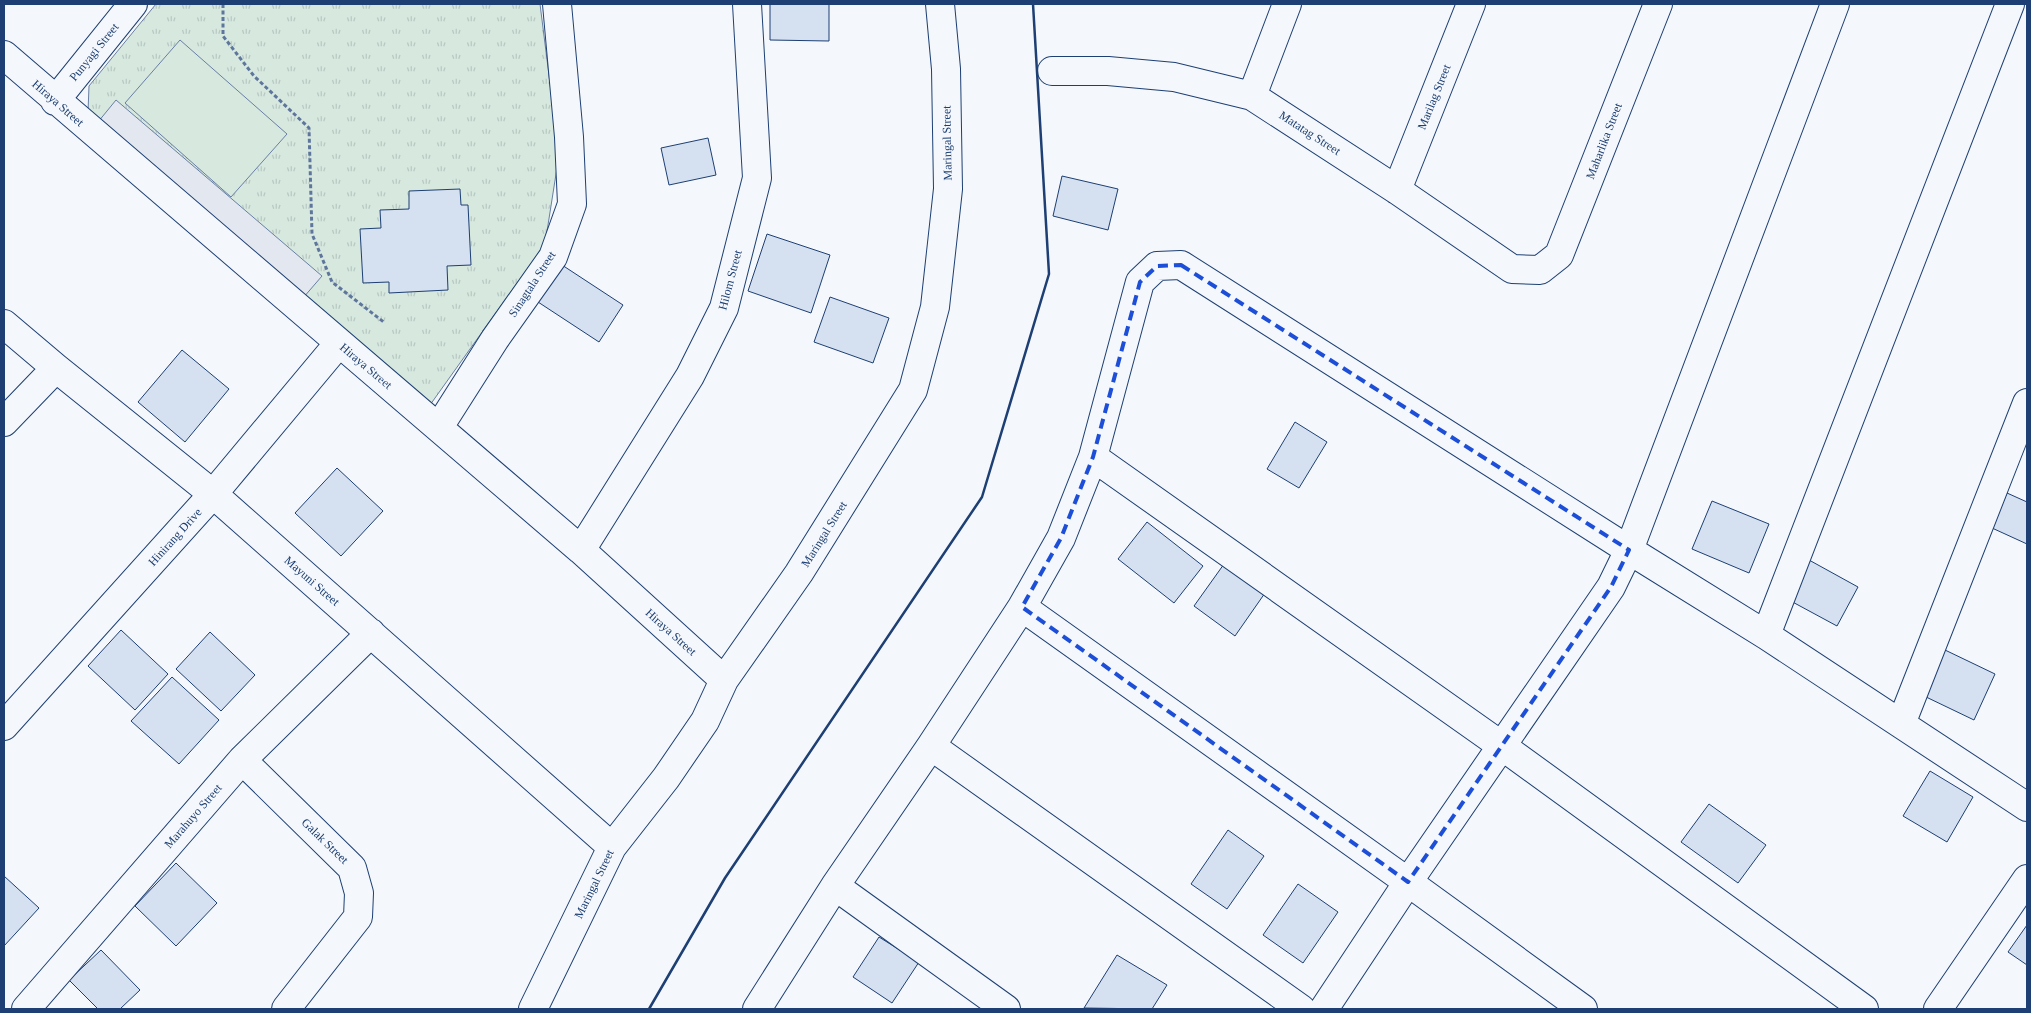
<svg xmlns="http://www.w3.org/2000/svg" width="2031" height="1013" viewBox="0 0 2031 1013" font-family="Georgia,serif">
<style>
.park{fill:url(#park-tufts);stroke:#687fa3}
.pitch{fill:#d7e8df;stroke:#687fa3}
.parking{fill:#e3e8f0;stroke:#687fa3}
.building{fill:#d5e0f0;stroke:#1d3f73}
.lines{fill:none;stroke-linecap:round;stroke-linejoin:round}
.minor-casing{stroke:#1d3f73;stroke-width:30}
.path{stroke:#5e769c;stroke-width:3;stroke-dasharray:4 2.5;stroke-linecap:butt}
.minor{stroke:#f4f7fb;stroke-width:28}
.wall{stroke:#1d3f73;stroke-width:2.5}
.marked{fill:none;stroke:#1d4ed8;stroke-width:4;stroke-dasharray:10 6;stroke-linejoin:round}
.labels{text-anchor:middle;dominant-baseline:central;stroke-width:4;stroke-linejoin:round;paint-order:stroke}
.street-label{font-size:12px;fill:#1d3f73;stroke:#f4f7fb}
</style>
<defs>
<pattern id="park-tufts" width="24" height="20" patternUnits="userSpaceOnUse" patternTransform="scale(1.25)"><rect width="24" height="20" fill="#d7e8df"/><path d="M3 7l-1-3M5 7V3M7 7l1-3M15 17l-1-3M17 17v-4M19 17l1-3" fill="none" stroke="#b8c8c3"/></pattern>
</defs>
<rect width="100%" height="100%" fill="#f4f7fb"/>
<!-- park -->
<path class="park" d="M 156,4 L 540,4 L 559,155 L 545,244 L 430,405 L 88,112 L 89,86 Z"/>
<!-- pitch -->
<path class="pitch" d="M 180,40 L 287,134 L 231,197 L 125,103 Z"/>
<!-- parking -->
<path class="parking" d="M 116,100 L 322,276 L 303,298 L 98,122 Z"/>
<!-- building -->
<path class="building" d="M 770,4 L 829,4 L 829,41 L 770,40 Z
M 708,138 L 716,175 L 669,185 L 661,148 Z
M 1062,176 L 1118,189 L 1108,230 L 1053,216 Z
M 460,189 L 461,205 L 468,205 L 471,265 L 447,266 L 448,290 L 389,293 L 389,282 L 363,283 L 360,229 L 381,228 L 380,210 L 409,209 L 409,191 Z
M 767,234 L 830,255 L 811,313 L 748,291 Z
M 562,265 L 623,305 L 599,342 L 538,302 Z
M 830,297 L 889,318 L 873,363 L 814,342 Z
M 182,350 L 229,389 L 185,442 L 138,402 Z
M 1295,422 L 1327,442 L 1299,488 L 1267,469 Z
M 337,468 L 383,511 L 341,556 L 295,513 Z
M 2007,493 L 2027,502 L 2027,544 L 1992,528 Z
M 1712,501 L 1769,524 L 1749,573 L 1692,549 Z
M 1147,522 L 1203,566 L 1174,603 L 1118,559 Z
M 1809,560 L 1858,587 L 1837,626 L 1787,599 Z
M 1224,564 L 1265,593 L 1235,636 L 1194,606 Z
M 121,630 L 168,674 L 135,710 L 88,666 Z
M 210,632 L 255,675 L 221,711 L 176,669 Z
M 1945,650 L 1995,674 L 1974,720 L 1924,696 Z
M 172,677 L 219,720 L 179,764 L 131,721 Z
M 1930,771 L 1973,797 L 1947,842 L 1903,816 Z
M 1709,804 L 1766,845 L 1738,883 L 1681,842 Z
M 1228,830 L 1264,856 L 1227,909 L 1191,884 Z
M 176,863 L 217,903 L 176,946 L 135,906 Z
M 4,876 L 39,908 L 4,946 Z
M 1298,884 L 1338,912 L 1303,963 L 1263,935 Z
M 2027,925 L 2027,965 L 2008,952 Z
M 879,937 L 919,962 L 892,1003 L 853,977 Z
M 101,950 L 140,990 L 120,1009 L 98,1009 L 69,980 Z
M 1117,955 L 1167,985 L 1152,1009 L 1084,1008 Z"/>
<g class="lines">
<defs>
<path id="minor" d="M 4,55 L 581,550 L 724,680
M 1052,71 L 1108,71 L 1174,77 L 1252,96 L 1397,190 L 1512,269 L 1540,270 L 1559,255 L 1658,4
M 1252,96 L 1287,4
M 55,101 L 133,4
M 1397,190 L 1471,4
M 4,324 L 56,368 L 213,494 L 612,847
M 4,422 L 56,368
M 439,427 L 495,339 L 553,257 L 572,204 L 569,137 L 557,4
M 1093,457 L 1502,746 L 1864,1009
M 581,550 L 690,376 L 724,308 L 757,178 L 747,4
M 1022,607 L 1408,882 L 1583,1009
M 1766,635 L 2010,4
M 1901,724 L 2027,403
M 4,726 L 213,494 L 339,343
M 931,746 L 1301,1009
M 242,760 L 352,868 L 359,893 L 358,917 L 286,1009
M 835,886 L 1006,1009
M 26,1009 L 242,760 L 371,633
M 533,1009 L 612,847 L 666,778 L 705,721 L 724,680 L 799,573 L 913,390 L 935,307 L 948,189 L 946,69 L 940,4
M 757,1009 L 835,886 L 931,746 L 1022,607 L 1061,538 L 1093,457 L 1140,282 L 1157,266 L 1181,265 L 1629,550 L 1766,635 L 2027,807
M 1324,1009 L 1408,882 L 1611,587 L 1629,550 L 1835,4
M 1938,1009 L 2027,879"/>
</defs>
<!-- minor casing -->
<use href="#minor" class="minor-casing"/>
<!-- path -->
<path class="path" d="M 223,4 L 223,36 L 254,76 L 309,128 L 312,234 L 332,282 L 385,323"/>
<!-- minor -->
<use href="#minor" class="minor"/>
<!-- wall -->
<path class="wall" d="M 649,1009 L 725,878 L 982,497 L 1049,274 L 1033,4"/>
</g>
<!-- marked area -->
<path class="marked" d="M 1181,265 L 1629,550 L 1611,587 L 1408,882 L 1022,607 L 1061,538 L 1093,457 L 1140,282 L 1157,266 Z"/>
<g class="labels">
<!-- street labels -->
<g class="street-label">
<text transform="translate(94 52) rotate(-51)">Punyagi Street</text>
<text transform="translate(1434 97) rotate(-68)">Marilag Street</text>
<text transform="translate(58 103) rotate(41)">Hiraya Street</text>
<text transform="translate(1310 133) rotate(33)">Matatag Street</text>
<text transform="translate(1604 141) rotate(-69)">Maharlika Street</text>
<text transform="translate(947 143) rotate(-91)">Maringal Street</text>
<text transform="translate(730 280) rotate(-75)">Hilom Street</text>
<text transform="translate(532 284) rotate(-57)">Sinagtala Street</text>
<text transform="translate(366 366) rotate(40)">Hiraya Street</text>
<text transform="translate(824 534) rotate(-58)">Maringal Street</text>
<text transform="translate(175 537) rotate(-48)">Hinirang Drive</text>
<text transform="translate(312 581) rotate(41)">Mayuni Street</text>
<text transform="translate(671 632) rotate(42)">Hiraya Street</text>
<text transform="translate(193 816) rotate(-49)">Marahuyo Street</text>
<text transform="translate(325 841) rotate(44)">Galak Street</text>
<text transform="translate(594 884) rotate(-64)">Maringal Street</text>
</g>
</g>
<!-- border -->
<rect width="2031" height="1013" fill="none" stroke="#1d3f73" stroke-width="10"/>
</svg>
